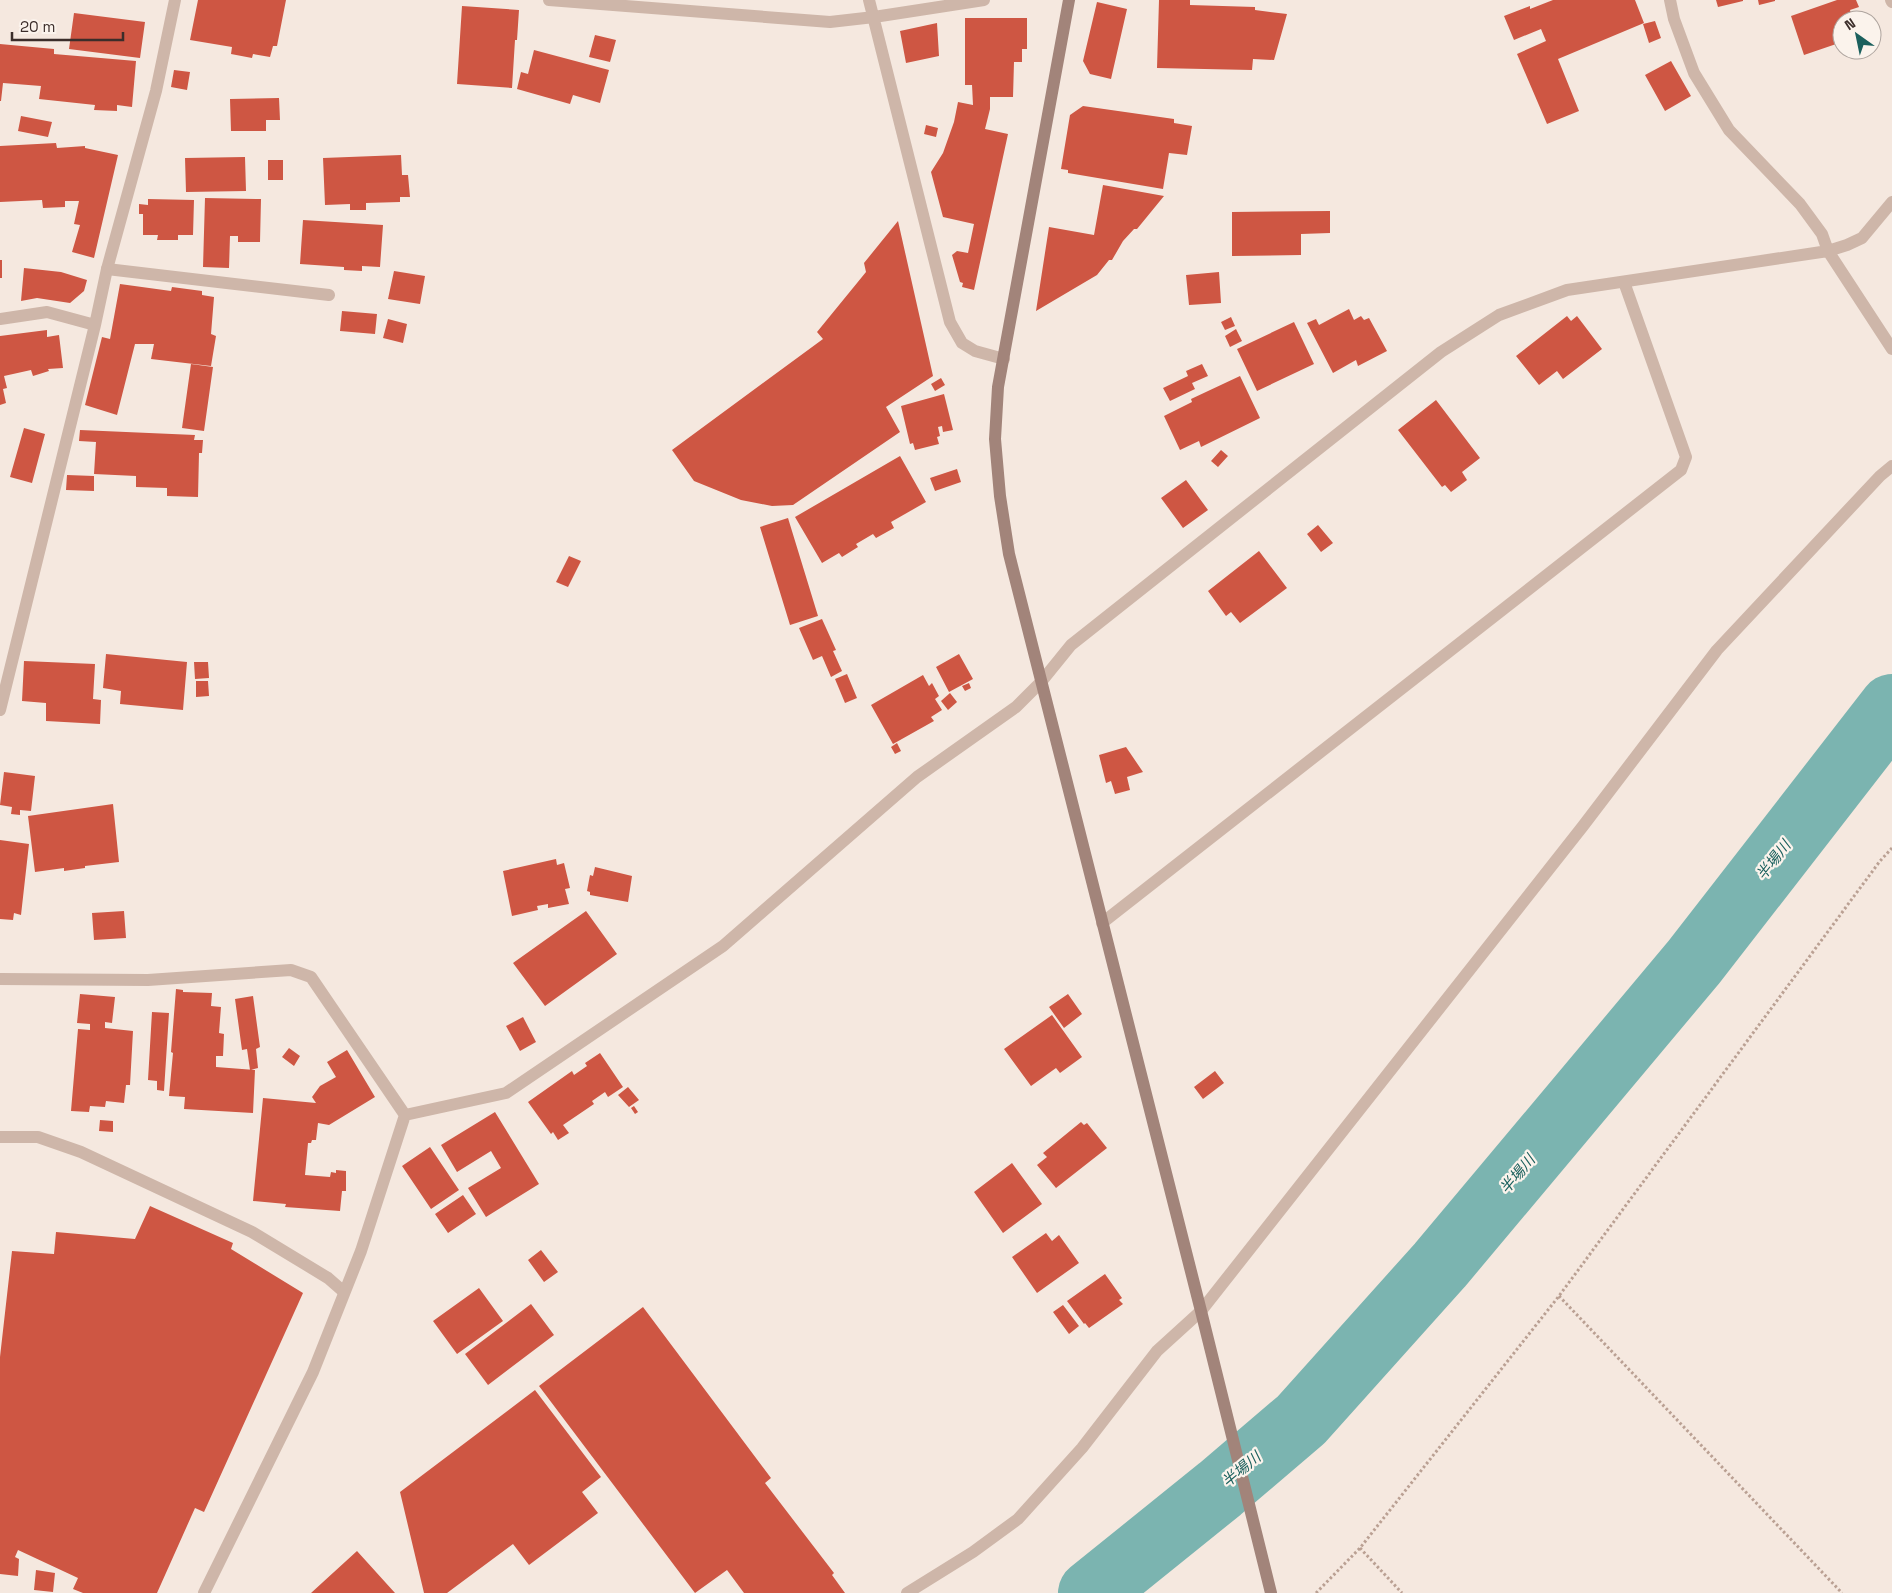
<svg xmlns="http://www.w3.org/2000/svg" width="1892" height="1593" viewBox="0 0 1892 1593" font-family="'Space Grotesk','Noto Sans JP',sans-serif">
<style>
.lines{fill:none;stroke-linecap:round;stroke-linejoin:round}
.river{stroke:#7bb4b0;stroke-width:66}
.building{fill:#ce5643}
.path{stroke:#baa093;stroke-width:3;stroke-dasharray:2.5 2.5;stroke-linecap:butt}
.lane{stroke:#ceb6a9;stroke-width:12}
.street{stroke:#ceb6a9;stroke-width:12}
.secondary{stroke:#a2847a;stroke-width:12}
.labels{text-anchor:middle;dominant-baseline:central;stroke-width:4.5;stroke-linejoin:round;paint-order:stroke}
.water-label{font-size:15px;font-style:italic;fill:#1b605d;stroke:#fbf3ec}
</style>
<rect width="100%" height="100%" fill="#f5e8df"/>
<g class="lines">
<!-- river -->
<path class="river" d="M 1091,1593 L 1220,1489 L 1301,1420 L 1440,1265 L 1694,962 L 1892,707"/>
</g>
<!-- building -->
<path class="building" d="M 198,0 L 286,0 L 277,46 L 273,46 L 270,57 L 253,54 L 252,58 L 231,54 L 232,47 L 190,40 Z
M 1159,0 L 1190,0 L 1190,5 L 1255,7 L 1255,10 L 1287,14 L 1274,60 L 1253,59 L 1252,70 L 1157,68 Z
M 1553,0 L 1635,0 L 1644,23 L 1558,59 L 1579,111 L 1547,124 L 1517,54 L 1546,41 L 1541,29 L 1514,40 L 1504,16 L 1530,6 L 1530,9 Z
M 1716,0 L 1743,0 L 1743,1 L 1718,7 Z
M 1758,0 L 1775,0 L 1775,1 L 1759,5 Z
M 1837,0 L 1856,0 L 1859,7 L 1850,10 L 1853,20 L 1842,20 L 1842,42 L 1804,55 L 1791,16 Z
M 1097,2 L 1127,9 L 1111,79 L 1090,74 L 1083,61 Z
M 462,6 L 519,10 L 517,40 L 515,40 L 512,88 L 457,84 Z
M 74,13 L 145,22 L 140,58 L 69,49 Z
M 965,18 L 1027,18 L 1027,49 L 1022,49 L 1022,62 L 1014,62 L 1013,97 L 990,97 L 990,109 L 985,129 L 1008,134 L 974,290 L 962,287 L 963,283 L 960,282 L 952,255 L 957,251 L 968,253 L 974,224 L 943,217 L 931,172 L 943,153 L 954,122 L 958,102 L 973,105 L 972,85 L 965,85 Z
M 1655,21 L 1661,38 L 1649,43 L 1643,24 Z
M 937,23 L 939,56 L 906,63 L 900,31 Z
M 595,35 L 616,40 L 610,62 L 589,57 Z
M 0,44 L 54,49 L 54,54 L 136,61 L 132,107 L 117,105 L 117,111 L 94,110 L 95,105 L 39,99 L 41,86 L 3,83 L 1,101 L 0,101 Z
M 534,50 L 609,70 L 600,103 L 573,95 L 570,104 L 517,89 L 521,72 L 528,74 Z
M 1671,61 L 1691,96 L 1665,111 L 1645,75 Z
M 174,70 L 190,72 L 187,90 L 171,87 Z
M 279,98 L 280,120 L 266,120 L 266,131 L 231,131 L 230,99 Z
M 1083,106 L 1174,119 L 1174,123 L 1192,126 L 1187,155 L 1169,153 L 1163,189 L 1068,173 L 1068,170 L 1061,169 L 1070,115 Z
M 21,116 L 52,122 L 48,137 L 18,131 Z
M 926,125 L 938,128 L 936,137 L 924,134 Z
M 56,143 L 57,148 L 85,146 L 85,148 L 118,155 L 94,258 L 72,252 L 80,225 L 74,224 L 79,201 L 65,201 L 65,207 L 43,208 L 42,200 L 0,202 L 0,146 Z
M 401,155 L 402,175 L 408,175 L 410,197 L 400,197 L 400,202 L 366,203 L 366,210 L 350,210 L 350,204 L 325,205 L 323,158 Z
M 245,157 L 246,191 L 186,192 L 185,158 Z
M 268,160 L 283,160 L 283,180 L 268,180 Z
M 1103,185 L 1164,196 L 1137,229 L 1134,229 L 1123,241 L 1112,260 L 1109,260 L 1097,275 L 1036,311 L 1049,227 L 1094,235 Z
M 205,198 L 261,199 L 260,242 L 238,242 L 238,236 L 230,236 L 229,268 L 203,267 Z
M 148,199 L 194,200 L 193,235 L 178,235 L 178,240 L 157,240 L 158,235 L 143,235 L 143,214 L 139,214 L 139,204 L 148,205 Z
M 1330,211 L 1330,233 L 1301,234 L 1301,255 L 1232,256 L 1232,212 Z
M 303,220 L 383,225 L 380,267 L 362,266 L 362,271 L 344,270 L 344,267 L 300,264 Z
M 898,221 L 933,376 L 886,407 L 900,432 L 793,505 L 772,506 L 741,500 L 694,481 L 672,450 L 823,339 L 817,332 L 866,272 L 864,263 Z
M 0,260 L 2,260 L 2,278 L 0,278 Z
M 24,268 L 61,272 L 87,280 L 84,291 L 70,303 L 37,298 L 21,301 Z
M 394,271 L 425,276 L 420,304 L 388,299 Z
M 1219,272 L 1221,303 L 1189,305 L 1186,275 Z
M 120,284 L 171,291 L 172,287 L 202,291 L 202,295 L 214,297 L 211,334 L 216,336 L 211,366 L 151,359 L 154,344 L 135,344 L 117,415 L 85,405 L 102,337 L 110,339 Z
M 1349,309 L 1354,320 L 1361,316 L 1364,320 L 1369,318 L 1387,351 L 1358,366 L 1356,360 L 1333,373 L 1307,323 L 1316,319 L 1319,325 Z
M 342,311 L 377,314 L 375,334 L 340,331 Z
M 1567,316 L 1571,321 L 1577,316 L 1602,349 L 1563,379 L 1557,371 L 1539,385 L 1516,356 Z
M 1231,317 L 1235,326 L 1225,330 L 1221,322 Z
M 388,319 L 407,324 L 403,343 L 383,338 Z
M 1294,322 L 1314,364 L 1257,391 L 1237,349 Z
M 1236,329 L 1242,341 L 1230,347 L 1225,336 Z
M 47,330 L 47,337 L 59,335 L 63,368 L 48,369 L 49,371 L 33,376 L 31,370 L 4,376 L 7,388 L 3,389 L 6,403 L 0,405 L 0,336 Z
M 191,364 L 213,367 L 204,431 L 182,428 Z
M 1202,364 L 1208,376 L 1192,383 L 1195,389 L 1170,401 L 1163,388 L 1188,376 L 1186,371 Z
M 1240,376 L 1260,418 L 1201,447 L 1199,441 L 1180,450 L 1164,416 L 1192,402 L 1191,399 Z
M 941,378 L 945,385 L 935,391 L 931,384 Z
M 944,394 L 953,430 L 943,432 L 942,426 L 938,427 L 940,436 L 937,437 L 939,444 L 915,450 L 913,443 L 910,444 L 901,406 Z
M 1436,400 L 1480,458 L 1462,472 L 1467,480 L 1451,492 L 1445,485 L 1442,487 L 1398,430 Z
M 24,428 L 45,434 L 32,483 L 10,477 Z
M 80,430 L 195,435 L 194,440 L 203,440 L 202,453 L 199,453 L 198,497 L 167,496 L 167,488 L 136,487 L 136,476 L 94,474 L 96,442 L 79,441 Z
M 1221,450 L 1228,456 L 1218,467 L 1211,461 Z
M 900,456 L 926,502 L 891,522 L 894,528 L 876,538 L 873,534 L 856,544 L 858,547 L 842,557 L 839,553 L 822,563 L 795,517 Z
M 957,469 L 961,482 L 935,491 L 930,478 Z
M 67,475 L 94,476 L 94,491 L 66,490 Z
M 1186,480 L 1208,510 L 1183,528 L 1161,498 Z
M 788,518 L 818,616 L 790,625 L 760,527 Z
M 1318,525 L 1333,543 L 1321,552 L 1307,534 Z
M 1259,551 L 1287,588 L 1240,623 L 1231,612 L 1226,616 L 1208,591 Z
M 569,556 L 581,561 L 568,587 L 556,582 Z
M 822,619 L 836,650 L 833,651 L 842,671 L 831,677 L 822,656 L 813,660 L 799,628 Z
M 106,654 L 187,662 L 183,710 L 120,704 L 121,691 L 103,688 Z
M 959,654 L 973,679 L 949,692 L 936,667 Z
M 24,661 L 95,664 L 93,699 L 101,700 L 100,724 L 46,721 L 46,703 L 22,701 Z
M 194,662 L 208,662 L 209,678 L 195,679 Z
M 847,674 L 857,698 L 845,703 L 835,679 Z
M 923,675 L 929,686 L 932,683 L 939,696 L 935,699 L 942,710 L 931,717 L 934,721 L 893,744 L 871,705 Z
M 196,681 L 208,681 L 209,696 L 196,697 Z
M 969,683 L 971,688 L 965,691 L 962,686 Z
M 950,693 L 957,702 L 948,710 L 941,701 Z
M 897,743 L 901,751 L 895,754 L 891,747 Z
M 1126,747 L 1143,772 L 1127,777 L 1130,790 L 1115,794 L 1111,781 L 1106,783 L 1099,755 Z
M 4,772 L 35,776 L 31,811 L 20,810 L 20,815 L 11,814 L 12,807 L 0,805 Z
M 113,804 L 119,862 L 85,866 L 85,868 L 64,871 L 64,868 L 35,872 L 28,816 Z
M 0,840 L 29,844 L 21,915 L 14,913 L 13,920 L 0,919 Z
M 556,859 L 557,865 L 564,863 L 570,888 L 565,889 L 569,904 L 548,908 L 548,904 L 537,906 L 538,910 L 512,916 L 503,871 Z
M 595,867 L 632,876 L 628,902 L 590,895 L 590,892 L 587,891 L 590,875 L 593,876 Z
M 124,911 L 126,938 L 94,940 L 92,913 Z
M 586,911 L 617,954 L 545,1006 L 513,963 Z
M 176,989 L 183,990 L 183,992 L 212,993 L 211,1006 L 221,1007 L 219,1033 L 224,1034 L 223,1056 L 216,1056 L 216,1067 L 255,1070 L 253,1113 L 184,1109 L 185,1097 L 169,1096 L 173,1053 L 171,1052 Z
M 80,994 L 115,997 L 112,1023 L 105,1022 L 105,1028 L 133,1031 L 130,1085 L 126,1085 L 124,1103 L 106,1101 L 105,1107 L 90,1106 L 89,1112 L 71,1111 L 78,1029 L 90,1030 L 90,1024 L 77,1023 Z
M 1068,994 L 1082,1014 L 1064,1028 L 1049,1007 Z
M 253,996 L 260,1047 L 256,1049 L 258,1068 L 250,1070 L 247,1049 L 242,1050 L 235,999 Z
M 152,1012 L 169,1013 L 164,1091 L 157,1090 L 157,1081 L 148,1080 Z
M 1052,1015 L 1082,1057 L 1060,1073 L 1056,1068 L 1031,1086 L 1004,1049 Z
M 523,1017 L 536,1042 L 520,1051 L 506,1026 Z
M 289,1048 L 300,1056 L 294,1066 L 282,1057 Z
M 347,1050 L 375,1097 L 329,1125 L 318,1123 L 316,1140 L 312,1140 L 311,1143 L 308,1143 L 305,1175 L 330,1177 L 331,1172 L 336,1173 L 336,1170 L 346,1171 L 346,1191 L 342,1191 L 340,1211 L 285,1207 L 286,1204 L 253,1201 L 263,1098 L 316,1103 L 312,1097 L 320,1086 L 336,1077 L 327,1062 Z
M 600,1053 L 623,1087 L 608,1097 L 605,1092 L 592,1101 L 594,1104 L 563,1125 L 569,1133 L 558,1140 L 553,1132 L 551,1134 L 528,1102 L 572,1071 L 574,1075 L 587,1066 L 585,1063 Z
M 1215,1071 L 1224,1083 L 1203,1099 L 1194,1087 Z
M 628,1087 L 639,1100 L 629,1107 L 618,1095 Z
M 634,1106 L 638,1112 L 635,1114 L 631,1108 Z
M 495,1112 L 539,1184 L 486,1217 L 468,1188 L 501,1168 L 491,1151 L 457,1172 L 441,1145 Z
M 100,1120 L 113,1121 L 113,1132 L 99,1131 Z
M 1081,1122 L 1084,1125 L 1087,1123 L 1107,1148 L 1056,1188 L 1037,1165 L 1047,1157 L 1043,1153 Z
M 430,1147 L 459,1190 L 431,1209 L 402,1166 Z
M 1012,1163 L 1042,1204 L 1003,1233 L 974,1192 Z
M 463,1195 L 476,1214 L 448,1233 L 435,1214 Z
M 150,1206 L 233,1243 L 231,1249 L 303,1293 L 204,1512 L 195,1508 L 157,1593 L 83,1593 L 73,1589 L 78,1578 L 18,1550 L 15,1557 L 19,1559 L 18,1576 L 0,1574 L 0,1357 L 12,1251 L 54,1254 L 56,1232 L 135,1239 Z
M 1046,1233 L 1052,1241 L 1059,1235 L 1079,1263 L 1037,1293 L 1012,1257 Z
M 541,1250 L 558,1272 L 544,1282 L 528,1260 Z
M 1105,1274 L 1122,1298 L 1119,1300 L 1123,1304 L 1089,1328 L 1085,1323 L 1084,1324 L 1067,1301 Z
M 479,1288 L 503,1321 L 457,1354 L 433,1321 Z
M 531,1304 L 554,1335 L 488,1385 L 465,1354 Z
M 1063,1305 L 1079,1326 L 1069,1334 L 1053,1312 Z
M 643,1307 L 771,1478 L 765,1483 L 834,1573 L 832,1575 L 845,1593 L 744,1593 L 727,1570 L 695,1593 L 539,1386 Z
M 535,1390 L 601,1477 L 582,1492 L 598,1513 L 529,1565 L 513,1544 L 447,1593 L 424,1593 L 400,1492 Z
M 357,1551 L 395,1593 L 311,1593 Z
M 36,1570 L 55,1573 L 53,1592 L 34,1590 Z"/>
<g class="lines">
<!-- path -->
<path class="path" d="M 1559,1296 L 1842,1593
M 1360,1548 L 1402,1593
M 1316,1593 L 1360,1548 L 1559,1296 L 1880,861 L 1892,848"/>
<!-- lane -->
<path class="lane" d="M 107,269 L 329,295
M 0,1137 L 38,1137 L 81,1152 L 252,1232 L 328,1278 L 344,1292"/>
<!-- street -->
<path class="street" d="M 549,0 L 830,22 L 874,17 L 984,0
M 869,0 L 950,322 L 962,343 L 975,351 L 1004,359
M 1670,0 L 1674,19 L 1694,73 L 1729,130 L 1800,204 L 1822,234 L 1828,251 L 1892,349
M 1891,0 L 1892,2
M 0,319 L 47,312 L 95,325
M 0,710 L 95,325 L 107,269 L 156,91 L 175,0
M 1102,923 L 1681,470 L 1686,457 L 1624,282
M 0,979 L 148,980 L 291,970 L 311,977 L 405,1115
M 405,1115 L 506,1093 L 723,946 L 917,777 L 1016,707 L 1041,682 L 1071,645 L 1441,352 L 1499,315 L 1567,290 L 1828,251 L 1847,245 L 1862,238 L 1892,202
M 204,1593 L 313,1372 L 361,1251 L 405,1115
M 907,1593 L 973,1552 L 1018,1519 L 1082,1448 L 1157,1351 L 1201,1311 L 1583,826 L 1717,650 L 1880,476 L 1892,466"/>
<!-- secondary -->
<path class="secondary" d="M 1069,0 L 998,387 L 995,439 L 1000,496 L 1009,554 L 1201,1311 L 1271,1593"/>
</g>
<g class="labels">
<!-- water labels -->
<g class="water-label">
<text transform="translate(1773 860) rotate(-52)">半場川</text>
<text transform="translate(1517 1174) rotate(-50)">半場川</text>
<text transform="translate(1241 1469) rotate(-40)">半場川</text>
</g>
</g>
<!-- north arrow -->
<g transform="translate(1857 35) rotate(327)"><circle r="24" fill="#fbf3ec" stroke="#aea49e"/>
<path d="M0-4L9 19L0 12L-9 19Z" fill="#1b605d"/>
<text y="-8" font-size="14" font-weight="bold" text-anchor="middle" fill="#3b2d2a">N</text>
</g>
<!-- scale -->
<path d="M12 32v8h111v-8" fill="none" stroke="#3b2d2a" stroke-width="2.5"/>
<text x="20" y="32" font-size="15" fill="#3b2d2a" stroke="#fbf3ec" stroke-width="4" paint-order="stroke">20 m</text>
</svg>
